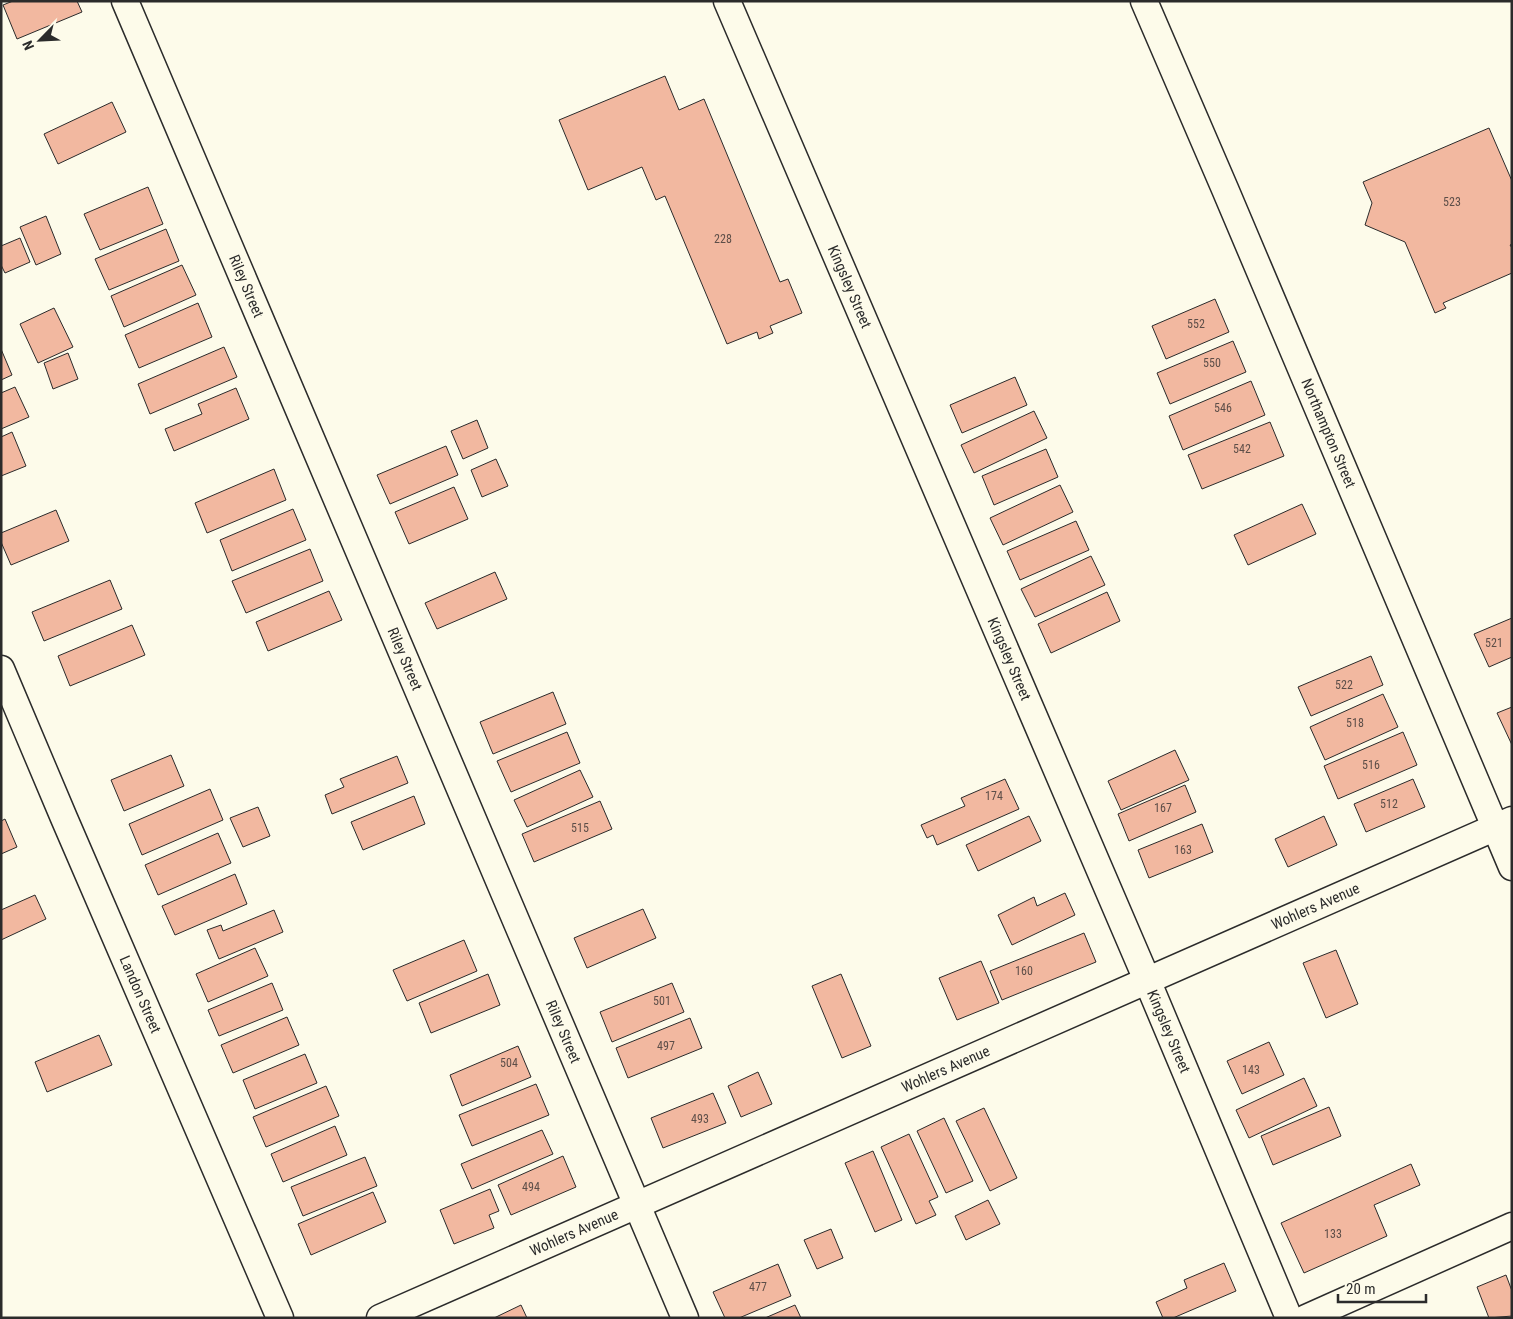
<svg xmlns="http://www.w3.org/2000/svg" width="1513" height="1319" viewBox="0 0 1513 1319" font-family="'Roboto Condensed',sans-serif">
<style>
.building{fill:#f2b8a0;stroke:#2b2b2b}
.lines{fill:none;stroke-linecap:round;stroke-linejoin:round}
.minor-casing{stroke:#2b2b2b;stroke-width:29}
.minor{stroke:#fdfbea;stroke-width:26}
.labels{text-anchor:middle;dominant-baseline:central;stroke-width:4;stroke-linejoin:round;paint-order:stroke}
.number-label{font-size:12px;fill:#5d4e48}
.street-label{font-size:15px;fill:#2b2b2b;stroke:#fdfbea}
</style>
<rect width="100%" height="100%" fill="#fdfbea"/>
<!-- building -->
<path class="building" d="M 13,1 L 77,1 L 82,12 L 17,39 L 3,5 Z
M 665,76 L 679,110 L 704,99 L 780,282 L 788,279 L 802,313 L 770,326 L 773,333 L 759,339 L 757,332 L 727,344 L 665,196 L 656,200 L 642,167 L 588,190 L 559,120 Z
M 112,102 L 126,132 L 58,164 L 44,134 Z
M 1489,128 L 1512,181 L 1512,244 L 1510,245 L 1512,248 L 1512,273 L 1443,303 L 1446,308 L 1435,313 L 1405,242 L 1365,225 L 1372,203 L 1363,182 Z
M 148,187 L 163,224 L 100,250 L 84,214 Z
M 46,216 L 61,254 L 36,265 L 20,227 Z
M 166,229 L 179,261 L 109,290 L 95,259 Z
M 20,238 L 30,262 L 5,273 L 1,265 L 1,246 Z
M 182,265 L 196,295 L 124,327 L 111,296 Z
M 1215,299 L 1229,332 L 1166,359 L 1152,326 Z
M 198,303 L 212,337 L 139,368 L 125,335 Z
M 54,308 L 73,347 L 38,363 L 20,324 Z
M 1233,341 L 1246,372 L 1170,404 L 1157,373 Z
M 224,347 L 237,377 L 150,414 L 138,384 Z
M 1,349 L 12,375 L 1,380 Z
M 68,353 L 78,379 L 53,389 L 44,363 Z
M 1015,377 L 1027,405 L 962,433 L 950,405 Z
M 1251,381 L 1265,415 L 1183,450 L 1169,416 Z
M 15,387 L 29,417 L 1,429 L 1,393 Z
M 236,388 L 249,419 L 174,451 L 165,429 L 202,414 L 198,404 Z
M 1034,411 L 1047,438 L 974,473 L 961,445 Z
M 477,420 L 488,448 L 463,459 L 451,431 Z
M 1270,422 L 1284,456 L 1202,489 L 1188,455 Z
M 12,432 L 26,466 L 1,476 L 1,437 Z
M 446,446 L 458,475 L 390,504 L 377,475 Z
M 1046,449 L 1058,477 L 994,505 L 982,476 Z
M 496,459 L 508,486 L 482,497 L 471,470 Z
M 274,469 L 286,500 L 207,533 L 195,503 Z
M 1060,485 L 1073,512 L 1003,545 L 990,518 Z
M 454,487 L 468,519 L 409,544 L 395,512 Z
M 1302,504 L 1316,534 L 1248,565 L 1234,535 Z
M 293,509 L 306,540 L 232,571 L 220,540 Z
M 56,510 L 69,541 L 11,565 L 1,542 L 1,533 Z
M 1076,521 L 1089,550 L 1020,580 L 1007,551 Z
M 310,549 L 323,581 L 246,613 L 232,581 Z
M 1091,556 L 1105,585 L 1035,617 L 1021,589 Z
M 495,572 L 507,599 L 437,629 L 425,603 Z
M 110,580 L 122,609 L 44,641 L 32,612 Z
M 329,591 L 342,620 L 268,651 L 256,622 Z
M 1107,592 L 1120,621 L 1051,653 L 1038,624 Z
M 1512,618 L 1512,657 L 1489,667 L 1474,634 Z
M 132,625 L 145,655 L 70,686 L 58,656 Z
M 1371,656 L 1383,685 L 1311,716 L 1298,687 Z
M 553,692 L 566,724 L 493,754 L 480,722 Z
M 1383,694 L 1398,727 L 1325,760 L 1310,727 Z
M 1512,707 L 1512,745 L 1497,713 Z
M 567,732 L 580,763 L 511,792 L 497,761 Z
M 1403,732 L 1417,765 L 1338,799 L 1324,766 Z
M 1175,750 L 1189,780 L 1121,810 L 1108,781 Z
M 171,755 L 184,786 L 124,811 L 111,780 Z
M 397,756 L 408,783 L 332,814 L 325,795 L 344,787 L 340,779 Z
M 580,770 L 593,797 L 527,827 L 514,800 Z
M 1005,779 L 1019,809 L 937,845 L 933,835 L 927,838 L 921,825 L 965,806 L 961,798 Z
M 1413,779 L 1425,807 L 1366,832 L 1354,804 Z
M 1185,785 L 1196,812 L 1129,841 L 1118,814 Z
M 210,789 L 223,820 L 142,855 L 129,824 Z
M 414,796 L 425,824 L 363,850 L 351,822 Z
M 600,801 L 612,829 L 534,862 L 522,834 Z
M 258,807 L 270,836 L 243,847 L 230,818 Z
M 1029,816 L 1041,841 L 978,871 L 966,845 Z
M 1324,816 L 1337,845 L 1288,867 L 1275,839 Z
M 5,819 L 17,847 L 1,854 L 1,821 Z
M 1202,824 L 1213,852 L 1149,878 L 1138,850 Z
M 218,833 L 231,863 L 158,895 L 145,865 Z
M 235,874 L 247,904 L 175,935 L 162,906 Z
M 1065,893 L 1075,915 L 1012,945 L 998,915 L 1034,897 L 1037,906 Z
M 35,895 L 46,919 L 1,940 L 1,910 Z
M 643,909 L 656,938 L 587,968 L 574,938 Z
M 274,910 L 283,932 L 219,959 L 207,930 L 221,925 L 223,931 Z
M 1084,933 L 1096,962 L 1002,1000 L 990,971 Z
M 464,940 L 477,971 L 407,1001 L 393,970 Z
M 255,948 L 268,976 L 208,1002 L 196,974 Z
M 1336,950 L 1358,1004 L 1326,1018 L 1303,963 Z
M 981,961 L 999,1003 L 957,1020 L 939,978 Z
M 488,974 L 500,1005 L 431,1033 L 419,1003 Z
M 841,974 L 871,1046 L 842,1058 L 812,986 Z
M 272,983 L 283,1010 L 219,1036 L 208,1010 Z
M 672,983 L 684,1012 L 612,1042 L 600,1012 Z
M 287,1017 L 299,1045 L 233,1073 L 221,1045 Z
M 690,1018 L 702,1048 L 628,1078 L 616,1048 Z
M 99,1035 L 112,1065 L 47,1092 L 35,1062 Z
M 1269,1042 L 1284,1075 L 1242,1094 L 1227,1061 Z
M 518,1046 L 531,1077 L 462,1106 L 450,1075 Z
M 305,1054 L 317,1083 L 255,1109 L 243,1080 Z
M 758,1072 L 772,1104 L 741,1117 L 728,1086 Z
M 1304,1078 L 1317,1106 L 1249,1138 L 1236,1110 Z
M 536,1084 L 549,1115 L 472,1146 L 459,1115 Z
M 326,1086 L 339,1116 L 266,1147 L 253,1117 Z
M 713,1093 L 726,1123 L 663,1148 L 651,1118 Z
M 1329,1107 L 1341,1136 L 1273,1165 L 1261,1136 Z
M 984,1108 L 1017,1178 L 990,1191 L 956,1121 Z
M 944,1118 L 973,1181 L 946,1193 L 917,1131 Z
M 335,1126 L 347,1155 L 283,1182 L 271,1154 Z
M 542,1130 L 553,1154 L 472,1189 L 461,1164 Z
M 909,1134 L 938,1197 L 929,1201 L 936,1215 L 916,1224 L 881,1147 Z
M 873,1151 L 902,1220 L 875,1232 L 845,1163 Z
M 563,1156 L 576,1187 L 511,1215 L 498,1185 Z
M 365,1157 L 377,1186 L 303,1216 L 291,1187 Z
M 1411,1164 L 1420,1185 L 1374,1205 L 1387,1236 L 1304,1273 L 1281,1223 Z
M 490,1189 L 499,1211 L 489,1215 L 494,1228 L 454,1244 L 440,1210 Z
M 373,1192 L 386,1222 L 311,1255 L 298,1224 Z
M 988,1200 L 1000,1224 L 966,1240 L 955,1216 Z
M 831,1229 L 843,1258 L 817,1269 L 804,1240 Z
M 1224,1263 L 1236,1291 L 1173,1318 L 1163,1318 L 1156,1302 L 1187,1288 L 1184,1280 Z
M 778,1264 L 791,1296 L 739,1318 L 725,1318 L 713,1292 Z
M 1506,1275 L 1512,1291 L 1512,1316 L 1489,1318 L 1477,1287 Z
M 521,1305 L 527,1318 L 494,1318 Z
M 795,1305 L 801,1318 L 765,1318 Z"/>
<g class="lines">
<defs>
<g id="minor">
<path id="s1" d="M 125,1 L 685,1318"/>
<path id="s2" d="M 727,1 L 1147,980 L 1289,1318"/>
<path id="s3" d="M 1144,1 L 1225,189 L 1512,867"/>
<path id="s4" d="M 1,669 L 64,818 L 280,1318"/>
<path id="s5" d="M 380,1318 L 1512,820"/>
<path d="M 1306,1318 L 1512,1226"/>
</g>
</defs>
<!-- minor casing -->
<use href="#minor" class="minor-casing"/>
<!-- minor -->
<use href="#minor" class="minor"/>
</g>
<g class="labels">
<!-- number labels -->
<g class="number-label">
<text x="1452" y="202">523</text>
<text x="723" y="239">228</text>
<text x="1196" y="324">552</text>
<text x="1212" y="363">550</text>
<text x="1223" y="408">546</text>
<text x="1242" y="449">542</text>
<text x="1494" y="643">521</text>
<text x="1344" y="685">522</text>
<text x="1355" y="723">518</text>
<text x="1371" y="765">516</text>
<text x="994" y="796">174</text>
<text x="1389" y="804">512</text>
<text x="1163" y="808">167</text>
<text x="580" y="828">515</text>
<text x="1183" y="850">163</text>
<text x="1024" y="971">160</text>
<text x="662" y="1001">501</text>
<text x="666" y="1046">497</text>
<text x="509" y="1063">504</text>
<text x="1251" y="1070">143</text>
<text x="700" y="1119">493</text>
<text x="531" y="1187">494</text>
<text x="1333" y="1234">133</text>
<text x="758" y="1287">477</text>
</g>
<!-- street labels -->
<g class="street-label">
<text stroke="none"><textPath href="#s1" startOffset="310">Riley Street</textPath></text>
<text stroke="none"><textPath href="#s2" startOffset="311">Kingsley Street</textPath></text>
<text stroke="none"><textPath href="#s3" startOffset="470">Northampton Street</textPath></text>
<text stroke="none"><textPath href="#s1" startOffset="715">Riley Street</textPath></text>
<text stroke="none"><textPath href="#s2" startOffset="716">Kingsley Street</textPath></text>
<text stroke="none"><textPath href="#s5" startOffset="1022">Wohlers Avenue</textPath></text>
<text stroke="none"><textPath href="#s4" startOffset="354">Landon Street</textPath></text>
<text stroke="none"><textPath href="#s2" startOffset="1121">Kingsley Street</textPath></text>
<text stroke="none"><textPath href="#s1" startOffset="1120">Riley Street</textPath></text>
<text stroke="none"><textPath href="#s5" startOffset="618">Wohlers Avenue</textPath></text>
<text stroke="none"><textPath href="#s5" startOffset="212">Wohlers Avenue</textPath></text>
</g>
</g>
<!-- border -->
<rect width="1513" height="1319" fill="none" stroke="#2b2b2b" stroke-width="5"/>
<!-- north arrow -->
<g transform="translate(40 40) rotate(246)" stroke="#fdfbea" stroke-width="4" paint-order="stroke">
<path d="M0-4L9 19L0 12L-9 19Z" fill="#2b2b2b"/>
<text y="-8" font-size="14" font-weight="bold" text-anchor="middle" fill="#2b2b2b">N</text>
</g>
<!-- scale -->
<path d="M1338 1294v8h88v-8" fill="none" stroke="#2b2b2b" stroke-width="2.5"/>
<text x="1346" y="1294" font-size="15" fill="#2b2b2b" stroke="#fdfbea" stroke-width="4" paint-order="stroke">20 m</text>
</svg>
